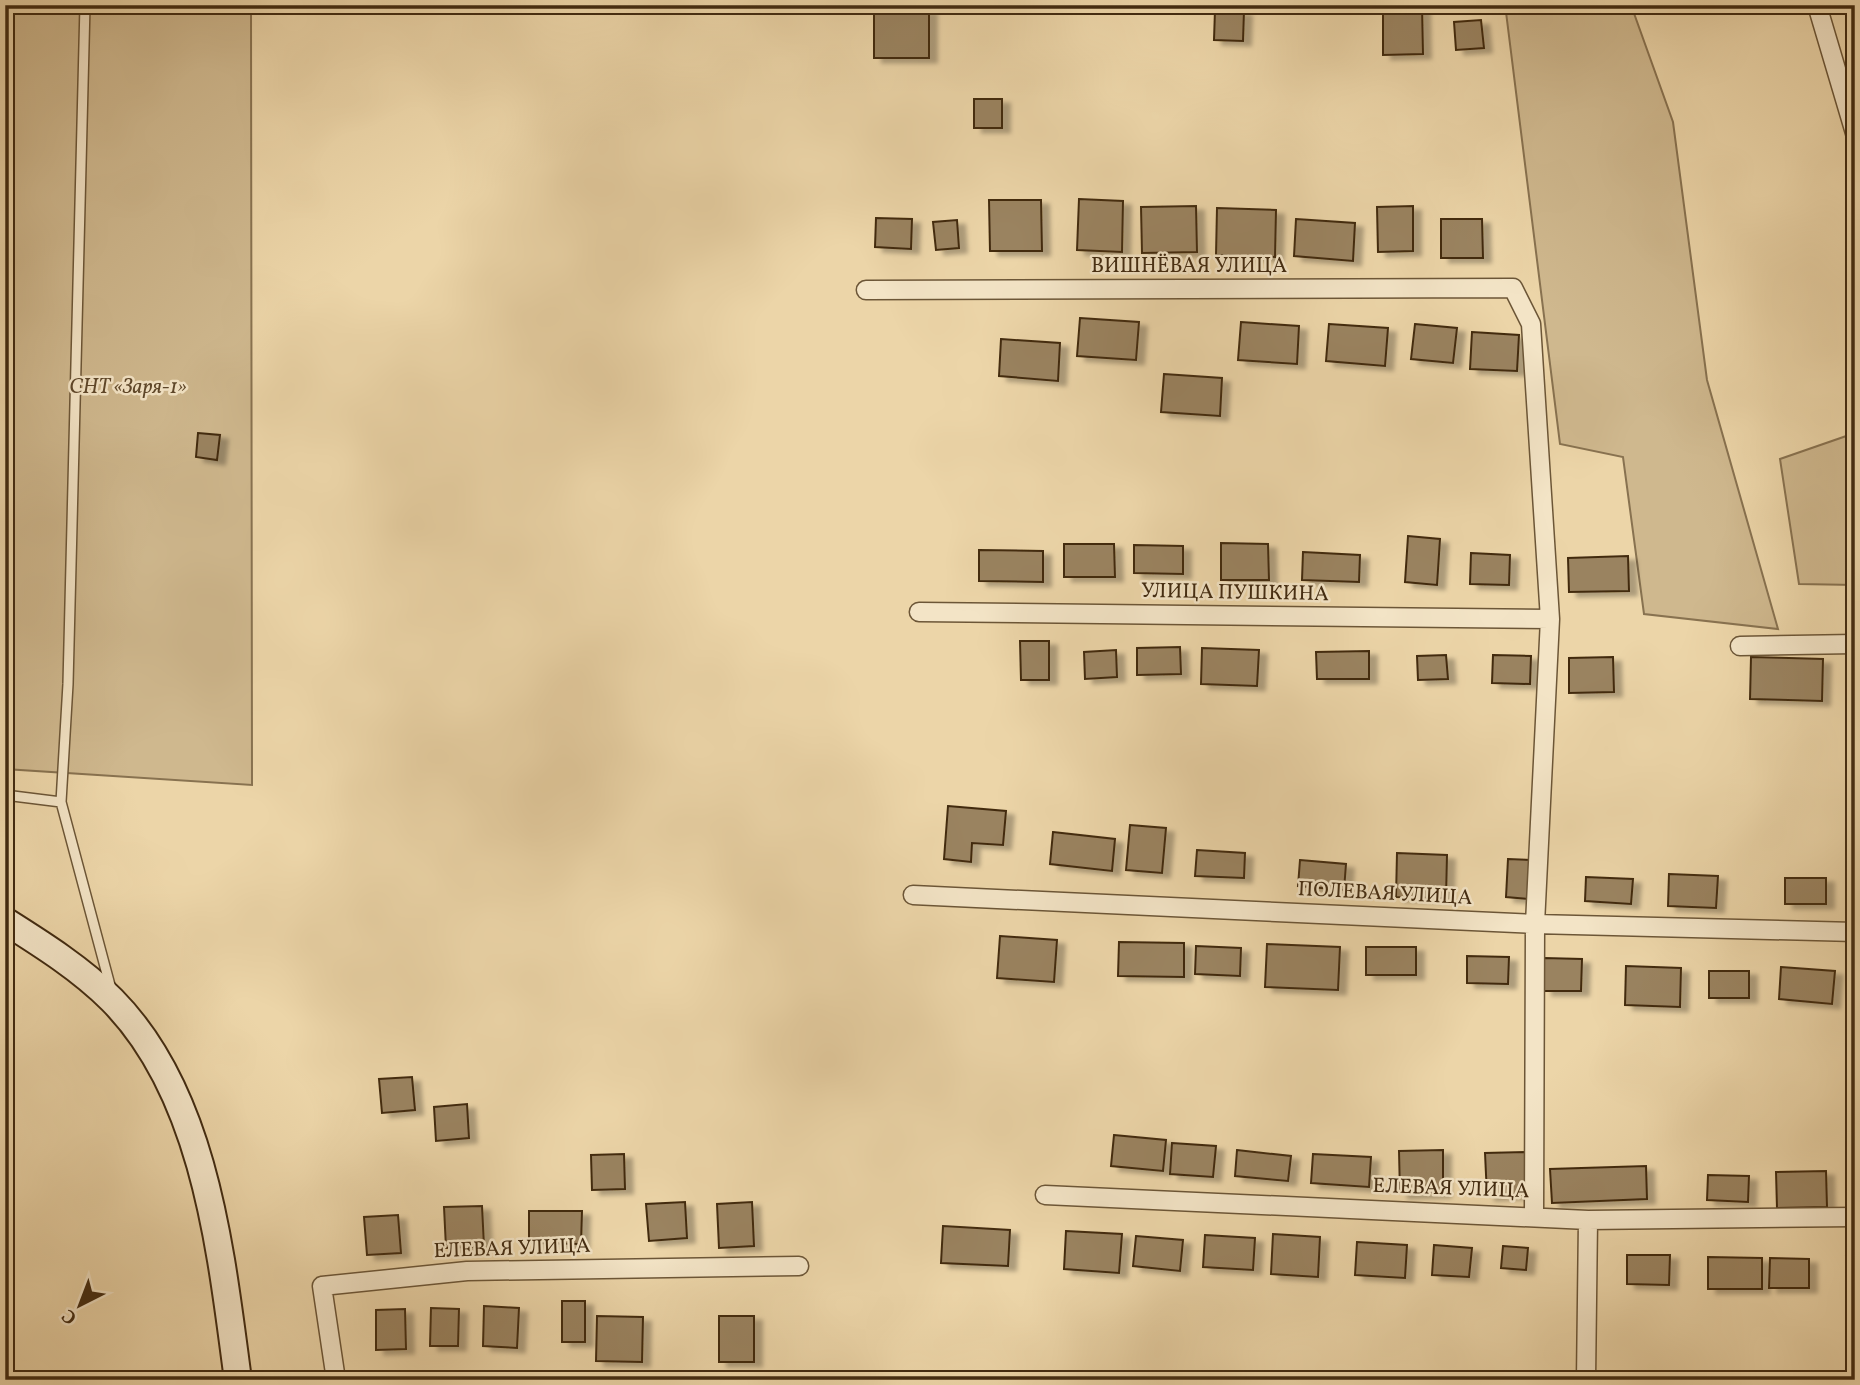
<svg xmlns="http://www.w3.org/2000/svg" width="1860" height="1385" viewBox="0 0 1860 1385" font-family="Vollkorn,serif">
<style>
.green{fill:#cfb88e;stroke:#887250;stroke-width:2}
.building{fill:#9a8360;stroke:#422b11;stroke-width:2;filter:url(#shadow)}
.lines{fill:none;stroke-linecap:round;stroke-linejoin:round}
.lane-casing{stroke:#6c5637;stroke-width:12}
.street-casing{stroke:#6c5637;stroke-width:21}
.secondary-casing{stroke:#422b11;stroke-width:30}
.lane{stroke:#f3e4c6;stroke-width:9}
.street{stroke:#f3e4c6;stroke-width:18}
.secondary{stroke:#f3e4c6;stroke-width:26}
.labels{text-anchor:middle;dominant-baseline:central;stroke-width:5;stroke-linejoin:round;paint-order:stroke}
.street-label{font-size:21px;fill:#422b11;stroke:#f3e4c6}
.park-label{font-size:21px;font-style:italic;fill:#5e472a;stroke:#f3e4c6}
</style>
<defs>
<filter id="shadow"><feDropShadow dx="8" dy="4.5" stdDeviation="2" flood-color="#0004"/></filter>
</defs>
<rect width="100%" height="100%" fill="#ecd5a8"/>
<filter id="stains"><feTurbulence type="fractalNoise" baseFrequency=".00286" numOctaves="4"/><feColorMatrix values="0 0 0 0 .2 0 0 0 0 .09 0 0 0 0 .02 0 0 0 .5 -.17"/></filter>
<radialGradient id="worn" r=".72"><stop offset=".6" stop-color="#630" stop-opacity="0"/><stop offset="1" stop-color="#630" stop-opacity=".3"/></radialGradient>
<!-- green -->
<path class="green" d="M 5,5 L 251,5 L 252,785 L 5,769 Z
M 1536,5 L 1631,5 L 1673,122 L 1707,380 L 1778,629 L 1644,614 L 1623,457 L 1560,444 L 1506,12 Z
M 1855,433 L 1855,585 L 1799,584 L 1780,459 Z"/>
<!-- building -->
<path class="building" d="M 1383,6 L 1422,6 L 1423,54 L 1383,55 Z
M 874,9 L 929,9 L 929,58 L 874,58 Z
M 1215,10 L 1244,11 L 1243,41 L 1214,40 Z
M 1481,20 L 1484,48 L 1456,50 L 1454,22 Z
M 974,99 L 1002,99 L 1002,128 L 974,128 Z
M 1079,199 L 1123,201 L 1122,252 L 1077,250 Z
M 989,200 L 1041,200 L 1042,251 L 990,251 Z
M 1196,206 L 1197,252 L 1142,253 L 1141,207 Z
M 1413,206 L 1413,251 L 1378,252 L 1377,207 Z
M 1217,208 L 1276,210 L 1275,257 L 1216,255 Z
M 876,218 L 912,219 L 911,249 L 875,247 Z
M 1296,219 L 1355,223 L 1353,261 L 1294,256 Z
M 1441,219 L 1482,219 L 1483,258 L 1441,258 Z
M 957,220 L 959,248 L 936,250 L 933,222 Z
M 1080,318 L 1139,322 L 1136,360 L 1077,356 Z
M 1241,322 L 1299,326 L 1297,364 L 1238,360 Z
M 1329,324 L 1388,328 L 1385,366 L 1326,361 Z
M 1415,324 L 1457,328 L 1453,363 L 1411,359 Z
M 1472,332 L 1519,335 L 1517,371 L 1470,369 Z
M 1001,339 L 1060,343 L 1058,381 L 999,376 Z
M 1164,374 L 1222,378 L 1220,416 L 1161,412 Z
M 198,433 L 220,435 L 217,460 L 196,457 Z
M 1408,536 L 1440,539 L 1437,585 L 1405,582 Z
M 1221,543 L 1268,544 L 1269,580 L 1221,580 Z
M 1064,544 L 1114,544 L 1115,577 L 1064,577 Z
M 1134,545 L 1183,546 L 1183,574 L 1134,573 Z
M 979,550 L 1043,551 L 1043,582 L 979,581 Z
M 1303,552 L 1360,555 L 1359,582 L 1302,580 Z
M 1471,553 L 1510,555 L 1509,585 L 1470,584 Z
M 1628,556 L 1629,591 L 1569,592 L 1568,558 Z
M 1020,641 L 1049,641 L 1049,680 L 1021,680 Z
M 1180,647 L 1181,674 L 1137,675 L 1137,648 Z
M 1202,648 L 1259,650 L 1257,686 L 1201,684 Z
M 1116,650 L 1117,677 L 1085,679 L 1084,652 Z
M 1369,651 L 1369,679 L 1317,679 L 1316,652 Z
M 1446,655 L 1448,679 L 1418,680 L 1417,656 Z
M 1493,655 L 1531,656 L 1530,684 L 1492,683 Z
M 1613,657 L 1614,692 L 1569,693 L 1569,658 Z
M 1751,657 L 1823,659 L 1822,701 L 1750,699 Z
M 948,806 L 1006,811 L 1003,845 L 972,843 L 971,862 L 944,859 Z
M 1130,825 L 1166,828 L 1162,873 L 1126,870 Z
M 1053,832 L 1115,839 L 1112,871 L 1050,864 Z
M 1197,850 L 1245,853 L 1244,878 L 1195,876 Z
M 1397,853 L 1447,855 L 1446,898 L 1396,897 Z
M 1508,859 L 1530,860 L 1528,899 L 1506,897 Z
M 1300,860 L 1346,864 L 1344,890 L 1298,886 Z
M 1852,873 L 1855,874 L 1855,909 L 1850,909 Z
M 1669,874 L 1718,876 L 1716,908 L 1668,906 Z
M 1586,877 L 1633,879 L 1631,904 L 1585,901 Z
M 1785,878 L 1826,878 L 1826,904 L 1785,904 Z
M 1000,936 L 1057,940 L 1054,982 L 997,978 Z
M 1119,942 L 1184,943 L 1184,977 L 1118,976 Z
M 1267,944 L 1340,947 L 1338,990 L 1265,987 Z
M 1196,946 L 1241,948 L 1240,976 L 1195,974 Z
M 1366,947 L 1416,947 L 1416,975 L 1366,975 Z
M 1467,956 L 1509,957 L 1508,984 L 1467,983 Z
M 1544,958 L 1582,959 L 1581,991 L 1544,991 Z
M 1626,966 L 1681,968 L 1680,1007 L 1625,1005 Z
M 1781,967 L 1835,971 L 1832,1004 L 1779,999 Z
M 1709,971 L 1749,971 L 1749,998 L 1709,998 Z
M 412,1077 L 415,1110 L 382,1113 L 379,1079 Z
M 467,1104 L 469,1138 L 436,1141 L 434,1107 Z
M 1114,1135 L 1166,1140 L 1163,1171 L 1111,1166 Z
M 1172,1143 L 1216,1146 L 1213,1177 L 1170,1174 Z
M 1237,1150 L 1291,1156 L 1288,1181 L 1235,1176 Z
M 1443,1150 L 1443,1193 L 1400,1194 L 1399,1151 Z
M 1525,1152 L 1526,1194 L 1487,1196 L 1485,1153 Z
M 624,1154 L 625,1189 L 592,1190 L 591,1155 Z
M 1313,1154 L 1371,1157 L 1369,1187 L 1311,1183 Z
M 1646,1166 L 1647,1199 L 1552,1203 L 1550,1169 Z
M 1826,1171 L 1827,1207 L 1777,1208 L 1776,1172 Z
M 1708,1175 L 1749,1176 L 1748,1202 L 1707,1200 Z
M 685,1202 L 687,1238 L 649,1241 L 646,1204 Z
M 752,1202 L 754,1246 L 719,1248 L 717,1204 Z
M 482,1206 L 484,1246 L 446,1248 L 444,1207 Z
M 529,1211 L 582,1211 L 581,1244 L 529,1243 Z
M 398,1215 L 401,1253 L 367,1255 L 364,1217 Z
M 943,1226 L 1010,1230 L 1008,1266 L 941,1263 Z
M 1066,1231 L 1122,1234 L 1119,1273 L 1064,1269 Z
M 1273,1234 L 1320,1237 L 1318,1277 L 1271,1274 Z
M 1205,1235 L 1255,1238 L 1253,1270 L 1203,1267 Z
M 1136,1236 L 1183,1240 L 1180,1271 L 1133,1266 Z
M 1357,1242 L 1407,1245 L 1405,1278 L 1355,1275 Z
M 1434,1245 L 1472,1248 L 1469,1277 L 1432,1275 Z
M 1503,1246 L 1528,1248 L 1526,1270 L 1501,1268 Z
M 1627,1255 L 1670,1255 L 1669,1285 L 1627,1284 Z
M 1846,1256 L 1855,1256 L 1855,1284 L 1847,1284 Z
M 1708,1257 L 1762,1258 L 1762,1289 L 1708,1289 Z
M 1770,1258 L 1809,1259 L 1809,1288 L 1769,1288 Z
M 562,1301 L 585,1301 L 585,1342 L 562,1342 Z
M 484,1306 L 519,1308 L 517,1348 L 483,1346 Z
M 431,1308 L 459,1309 L 458,1346 L 430,1346 Z
M 405,1309 L 406,1349 L 376,1350 L 376,1310 Z
M 597,1316 L 643,1317 L 642,1362 L 596,1361 Z
M 719,1316 L 754,1316 L 754,1362 L 719,1362 Z"/>
<g class="lines">
<defs>
<path id="lane" d="M 85,5 L 68,684 L 61,802 L 111,989
M 5,795 L 61,802"/>
<path id="street" d="M 1817,5 L 1855,133
M 866,290 L 1513,288 L 1531,324 L 1550,619 L 1535,924 L 1534,1215
M 919,612 L 1550,619
M 1740,646 L 1855,644
M 913,895 L 1535,924 L 1855,932
M 1045,1195 L 1588,1220 L 1855,1217
M 336,1380 L 322,1286 L 467,1271 L 799,1266
M 1586,1380 L 1588,1220"/>
<path id="secondary" d="M 5,921 C 43,945 81,969 112,1000 C 206,1095 221,1254 238,1380"/>
</defs>
<!-- lane casing -->
<use href="#lane" class="lane-casing"/>
<!-- street casing -->
<use href="#street" class="street-casing"/>
<!-- secondary casing -->
<use href="#secondary" class="secondary-casing"/>
<!-- lane -->
<use href="#lane" class="lane"/>
<!-- street -->
<use href="#street" class="street"/>
<!-- secondary -->
<use href="#secondary" class="secondary"/>
</g>
<g class="labels">
<!-- street labels -->
<g class="street-label">
<text x="1189" y="266">ВИШНЁВАЯ УЛИЦА</text>
<text transform="translate(1235 593) rotate(1)">УЛИЦА ПУШКИНА</text>
<text transform="translate(1385 894) rotate(3)">ПОЛЕВАЯ УЛИЦА</text>
<text transform="translate(1451 1189) rotate(2)">ЕЛЕВАЯ УЛИЦА</text>
<text transform="translate(512 1249) rotate(-2)">ЕЛЕВАЯ УЛИЦА</text>
</g>
<!-- park labels -->
<g class="park-label">
<text x="128" y="387">СНТ «Заря-1»</text>
</g>
</g>
<!-- margin -->
<rect width="1860" height="1385" fill="none" stroke="#ecd5a8" stroke-width="28"/>
<rect x="7" y="7" width="1846" height="1371" fill="none" stroke="#422b11" stroke-width="3.5"/>
<rect x="14" y="14" width="1832" height="1357" fill="none" stroke="#422b11" stroke-width="2"/>
<!-- north arrow -->
<g transform="translate(80 1305) rotate(222)" stroke="#f3e4c6" stroke-width="5" paint-order="stroke">
<path d="M0-5L12 26L0 18L-12 26Z" fill="#422b11"/>
<text y="-10" font-size="19" font-weight="bold" text-anchor="middle" fill="#422b11">С</text>
</g>
<rect width="100%" height="100%" filter="url(#stains)"/>
<rect width="100%" height="100%" fill="url(#worn)"/>
</svg>
